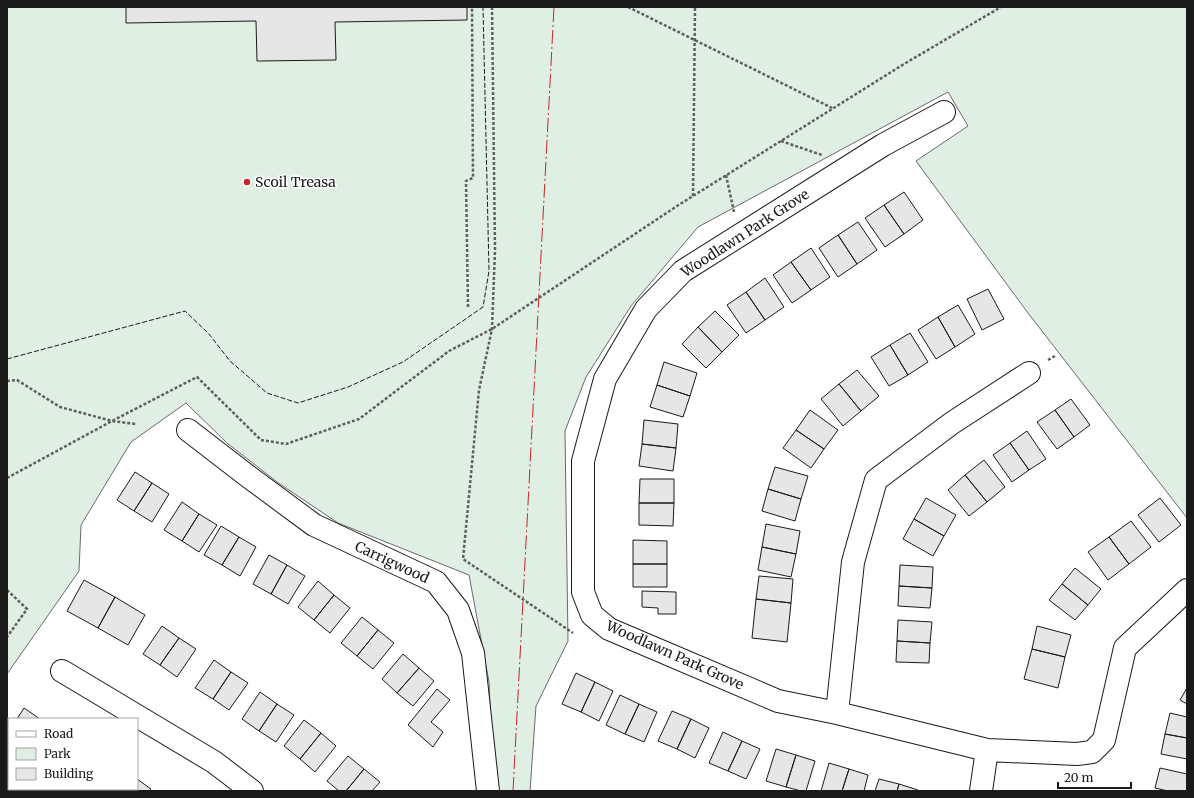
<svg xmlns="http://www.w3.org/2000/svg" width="1194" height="798" viewBox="0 0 1194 798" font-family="Merriweather,serif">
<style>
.green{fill:#e0efe3;stroke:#6a6a6a}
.building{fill:#e6e6e6;stroke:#1a1a1a}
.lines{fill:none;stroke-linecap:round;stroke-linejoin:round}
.street-casing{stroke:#1a1a1a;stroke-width:24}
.path{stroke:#5f5f5f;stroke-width:2.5;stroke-dasharray:3 2;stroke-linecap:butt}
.street{stroke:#fff;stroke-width:22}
.fence{stroke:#1a1a1a;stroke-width:1;stroke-dasharray:5 2;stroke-linecap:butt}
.power{stroke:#c62828;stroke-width:1;stroke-dasharray:14 3 2 3;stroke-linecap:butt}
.poi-dot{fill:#c62828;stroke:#fff;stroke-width:1.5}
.labels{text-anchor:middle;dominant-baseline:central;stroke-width:3;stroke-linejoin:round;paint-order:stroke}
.poi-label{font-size:14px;fill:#1a1a1a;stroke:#fff;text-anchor:start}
.street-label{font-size:14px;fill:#1a1a1a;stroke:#fff}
</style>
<rect width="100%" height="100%" fill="#fff"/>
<!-- green -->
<path class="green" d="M 7,7 L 1187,7 L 1187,518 L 1028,313 L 916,161 L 968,126 L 948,92 L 698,227 L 631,306 L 586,377 L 565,431 L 568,641 L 536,706 L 530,791 L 494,791 L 489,682 L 469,575 L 338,523 L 277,482 L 227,443 L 186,403 L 131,442 L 81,525 L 79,571 L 7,674 Z"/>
<!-- building -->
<path class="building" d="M 126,7 L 467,7 L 467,20 L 335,22 L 336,60 L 257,61 L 256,21 L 126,23 Z
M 904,192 L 923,220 L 904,234 L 884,205 Z
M 884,205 L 904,234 L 885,247 L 865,218 Z
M 858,222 L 877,250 L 857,264 L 838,235 Z
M 838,235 L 857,264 L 838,277 L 819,248 Z
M 811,248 L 830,277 L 811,290 L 791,262 Z
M 791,262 L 811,290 L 792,303 L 773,275 Z
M 765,278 L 784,307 L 765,320 L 746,292 Z
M 988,289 L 1004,319 L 982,330 L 967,299 Z
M 746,292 L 765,320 L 746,333 L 727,305 Z
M 958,305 L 975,334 L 955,347 L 938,317 Z
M 715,311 L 739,335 L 722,352 L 698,327 Z
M 938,317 L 955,347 L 936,359 L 918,330 Z
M 698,327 L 722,352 L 706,368 L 682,344 Z
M 910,333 L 928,362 L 908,375 L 890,345 Z
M 890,345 L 908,375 L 889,386 L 871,357 Z
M 664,362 L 697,373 L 690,396 L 657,385 Z
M 857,370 L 879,396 L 861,411 L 839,384 Z
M 839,384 L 861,411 L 843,426 L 821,399 Z
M 657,385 L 690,396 L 683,417 L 650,407 Z
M 1071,399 L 1090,425 L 1074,437 L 1055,410 Z
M 810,410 L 838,430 L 824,449 L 796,430 Z
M 1055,410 L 1074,437 L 1057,449 L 1037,422 Z
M 644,420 L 678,424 L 676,448 L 642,444 Z
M 796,430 L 824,449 L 811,468 L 783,448 Z
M 1027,431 L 1046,459 L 1029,470 L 1010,443 Z
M 1010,443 L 1029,470 L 1012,482 L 993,455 Z
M 642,444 L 676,448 L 673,471 L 639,466 Z
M 984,460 L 1005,487 L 987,502 L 965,475 Z
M 775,467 L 808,476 L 801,499 L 768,489 Z
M 135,472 L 152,483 L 134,511 L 117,500 Z
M 965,475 L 987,502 L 969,516 L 948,490 Z
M 640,479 L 674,479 L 674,503 L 639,503 Z
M 152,483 L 169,494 L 152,522 L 134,511 Z
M 768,489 L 801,499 L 795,521 L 762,511 Z
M 926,498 L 956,515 L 944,536 L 914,519 Z
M 1160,498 L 1181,525 L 1159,542 L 1138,515 Z
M 182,502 L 199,514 L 182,541 L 164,530 Z
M 639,503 L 674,503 L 673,526 L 639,525 Z
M 199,514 L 217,525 L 199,552 L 182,541 Z
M 914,519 L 944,536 L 933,556 L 903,539 Z
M 1131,521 L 1151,547 L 1129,564 L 1109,537 Z
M 766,524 L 800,531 L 796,554 L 762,547 Z
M 221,526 L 239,537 L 222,565 L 204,555 Z
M 239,537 L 256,547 L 240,576 L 222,565 Z
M 1109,537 L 1129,564 L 1108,580 L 1088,552 Z
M 633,540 L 667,541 L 667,564 L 633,564 Z
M 762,547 L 796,554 L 791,577 L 758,570 Z
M 269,555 L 287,565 L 271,594 L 253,584 Z
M 633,564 L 667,564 L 667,587 L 633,587 Z
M 287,565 L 305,576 L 288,604 L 271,594 Z
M 900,565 L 933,567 L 932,588 L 899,586 Z
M 1075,568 L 1101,589 L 1088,605 L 1062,584 Z
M 759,576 L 793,579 L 791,603 L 756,599 Z
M 84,580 L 115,597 L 98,628 L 67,611 Z
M 318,581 L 334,595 L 314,620 L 298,607 Z
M 1062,584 L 1088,605 L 1075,620 L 1049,600 Z
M 899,586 L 932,588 L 930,608 L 898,606 Z
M 642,591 L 676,592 L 676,614 L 658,614 L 658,608 L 642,607 Z
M 334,595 L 350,608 L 330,633 L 314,620 Z
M 115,597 L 145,615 L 128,645 L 98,628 Z
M 756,599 L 791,603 L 787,642 L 752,638 Z
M 362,617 L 378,630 L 357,656 L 341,643 Z
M 898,620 L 932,622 L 930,643 L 897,641 Z
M 162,626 L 179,638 L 160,665 L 143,654 Z
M 1037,626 L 1071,635 L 1065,657 L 1032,649 Z
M 378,630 L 394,643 L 373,669 L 357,656 Z
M 179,638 L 196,649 L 177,677 L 160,665 Z
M 897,641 L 930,643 L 929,663 L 896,662 Z
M 1032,649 L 1065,657 L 1058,688 L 1024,679 Z
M 403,654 L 419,668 L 397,693 L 382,679 Z
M 214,660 L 231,672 L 213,699 L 195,688 Z
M 419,668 L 434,681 L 413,706 L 397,693 Z
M 231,672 L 248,683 L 229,710 L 213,699 Z
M 576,673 L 595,682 L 581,712 L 562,704 Z
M 595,682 L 613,691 L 599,721 L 581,712 Z
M 1187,688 L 1187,704 L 1180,700 Z
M 437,689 L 450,700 L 431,722 L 443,732 L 433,747 L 408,725 Z
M 260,692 L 277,704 L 259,731 L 242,719 Z
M 620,695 L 639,704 L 625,734 L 606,725 Z
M 277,704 L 294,715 L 276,742 L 259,731 Z
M 639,704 L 657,712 L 644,742 L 625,734 Z
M 24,708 L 40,719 L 17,719 Z
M 672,711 L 691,719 L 677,749 L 658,741 Z
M 1170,713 L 1187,717 L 1187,738 L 1165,734 Z
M 691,719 L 709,728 L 695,758 L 677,749 Z
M 304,720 L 321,733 L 300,759 L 284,746 Z
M 723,732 L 742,741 L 728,771 L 709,763 Z
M 321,733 L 336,746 L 315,772 L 300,759 Z
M 1165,734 L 1187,738 L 1187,759 L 1161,754 Z
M 742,741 L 760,749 L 746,779 L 728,771 Z
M 776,749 L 796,755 L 786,787 L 766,781 Z
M 796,755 L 815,761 L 806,791 L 801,791 L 786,787 Z
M 348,756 L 364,769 L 346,791 L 339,791 L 327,781 Z
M 829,763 L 849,769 L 842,791 L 821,791 Z
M 1160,768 L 1187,774 L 1187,791 L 1168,791 L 1155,788 Z
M 364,769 L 380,782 L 372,791 L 346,791 Z
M 849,769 L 868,775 L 864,791 L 842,791 Z
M 137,779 L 151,789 L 149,791 L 125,791 L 126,789 L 137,789 Z
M 879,779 L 899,784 L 897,791 L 875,791 Z
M 899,784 L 918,790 L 918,791 L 897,791 Z
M 101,789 L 126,789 L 125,791 L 99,791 Z"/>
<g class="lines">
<defs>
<path id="street" d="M 944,112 L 883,145 L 683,271 L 646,309 L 605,379 L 583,461 L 583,592 L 592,615 L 609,629 L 778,701 L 837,713 L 987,750 L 981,791
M 188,430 L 249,477 L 314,525 L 436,582 L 458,610 L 473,653 L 488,791
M 62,671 L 214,762 L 252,791
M 837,713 L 853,562 L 876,480 L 952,423 L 1029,373
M 987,750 L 1077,754 L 1092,752 L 1104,740 L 1125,648 L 1187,590"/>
</defs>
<!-- street casing -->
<use href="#street" class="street-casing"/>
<!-- path -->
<path class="path" d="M 492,7 L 495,250 L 492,329 L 479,390 L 463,559 L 573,633
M 628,7 L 832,108
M 781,141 L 822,155
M 726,175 L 734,212
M 693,196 L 695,7
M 468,307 L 466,181 L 473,178 L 472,7
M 1048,360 L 1055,356
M 7,381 L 17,380 L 60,407 L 112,421 L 136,424
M 7,478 L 112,421 L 197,377 L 261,440 L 286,444 L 359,419 L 449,351 L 492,329 L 677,206 L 904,64 L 1001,7
M 7,590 L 27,609 L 7,637"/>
<!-- street -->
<use href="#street" class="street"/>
<!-- fence -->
<path class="fence" d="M 7,359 L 185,311 L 209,334 L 230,361 L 267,393 L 298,403 L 348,387 L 403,362 L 483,307 L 489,271 L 483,7"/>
<!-- power -->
<path class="power" d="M 513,791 L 554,7"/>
</g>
<!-- markers -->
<circle class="poi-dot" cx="247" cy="182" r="4"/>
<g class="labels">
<!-- poi labels -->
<g class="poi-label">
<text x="255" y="182">Scoil Treasa</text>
</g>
<!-- street labels -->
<g class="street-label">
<text transform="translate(745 233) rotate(-33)">Woodlawn Park Grove</text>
<text transform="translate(392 562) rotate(25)">Carrigwood</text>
<text transform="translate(675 655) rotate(24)">Woodlawn Park Grove</text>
</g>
</g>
<!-- border -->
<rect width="1194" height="798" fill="none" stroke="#1a1a1a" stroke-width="16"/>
<!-- legend -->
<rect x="8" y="718" width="130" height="72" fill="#ffffff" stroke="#a3a3a3"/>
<rect x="16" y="731" width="20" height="6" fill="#ffffff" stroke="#a3a3a3"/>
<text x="44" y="738" font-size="12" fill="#1a1a1a">Road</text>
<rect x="16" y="748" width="20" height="12" fill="#e0efe3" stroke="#a3a3a3"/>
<text x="44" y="758" font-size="12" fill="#1a1a1a">Park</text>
<rect x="16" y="768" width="20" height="12" fill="#e6e6e6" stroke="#a3a3a3"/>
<text x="44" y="778" font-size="12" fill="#1a1a1a">Building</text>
<!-- scale -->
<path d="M1058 782v6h73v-6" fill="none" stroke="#1a1a1a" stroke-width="2"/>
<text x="1064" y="782" font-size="12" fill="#1a1a1a" stroke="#ffffff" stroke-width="3" paint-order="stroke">20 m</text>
</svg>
